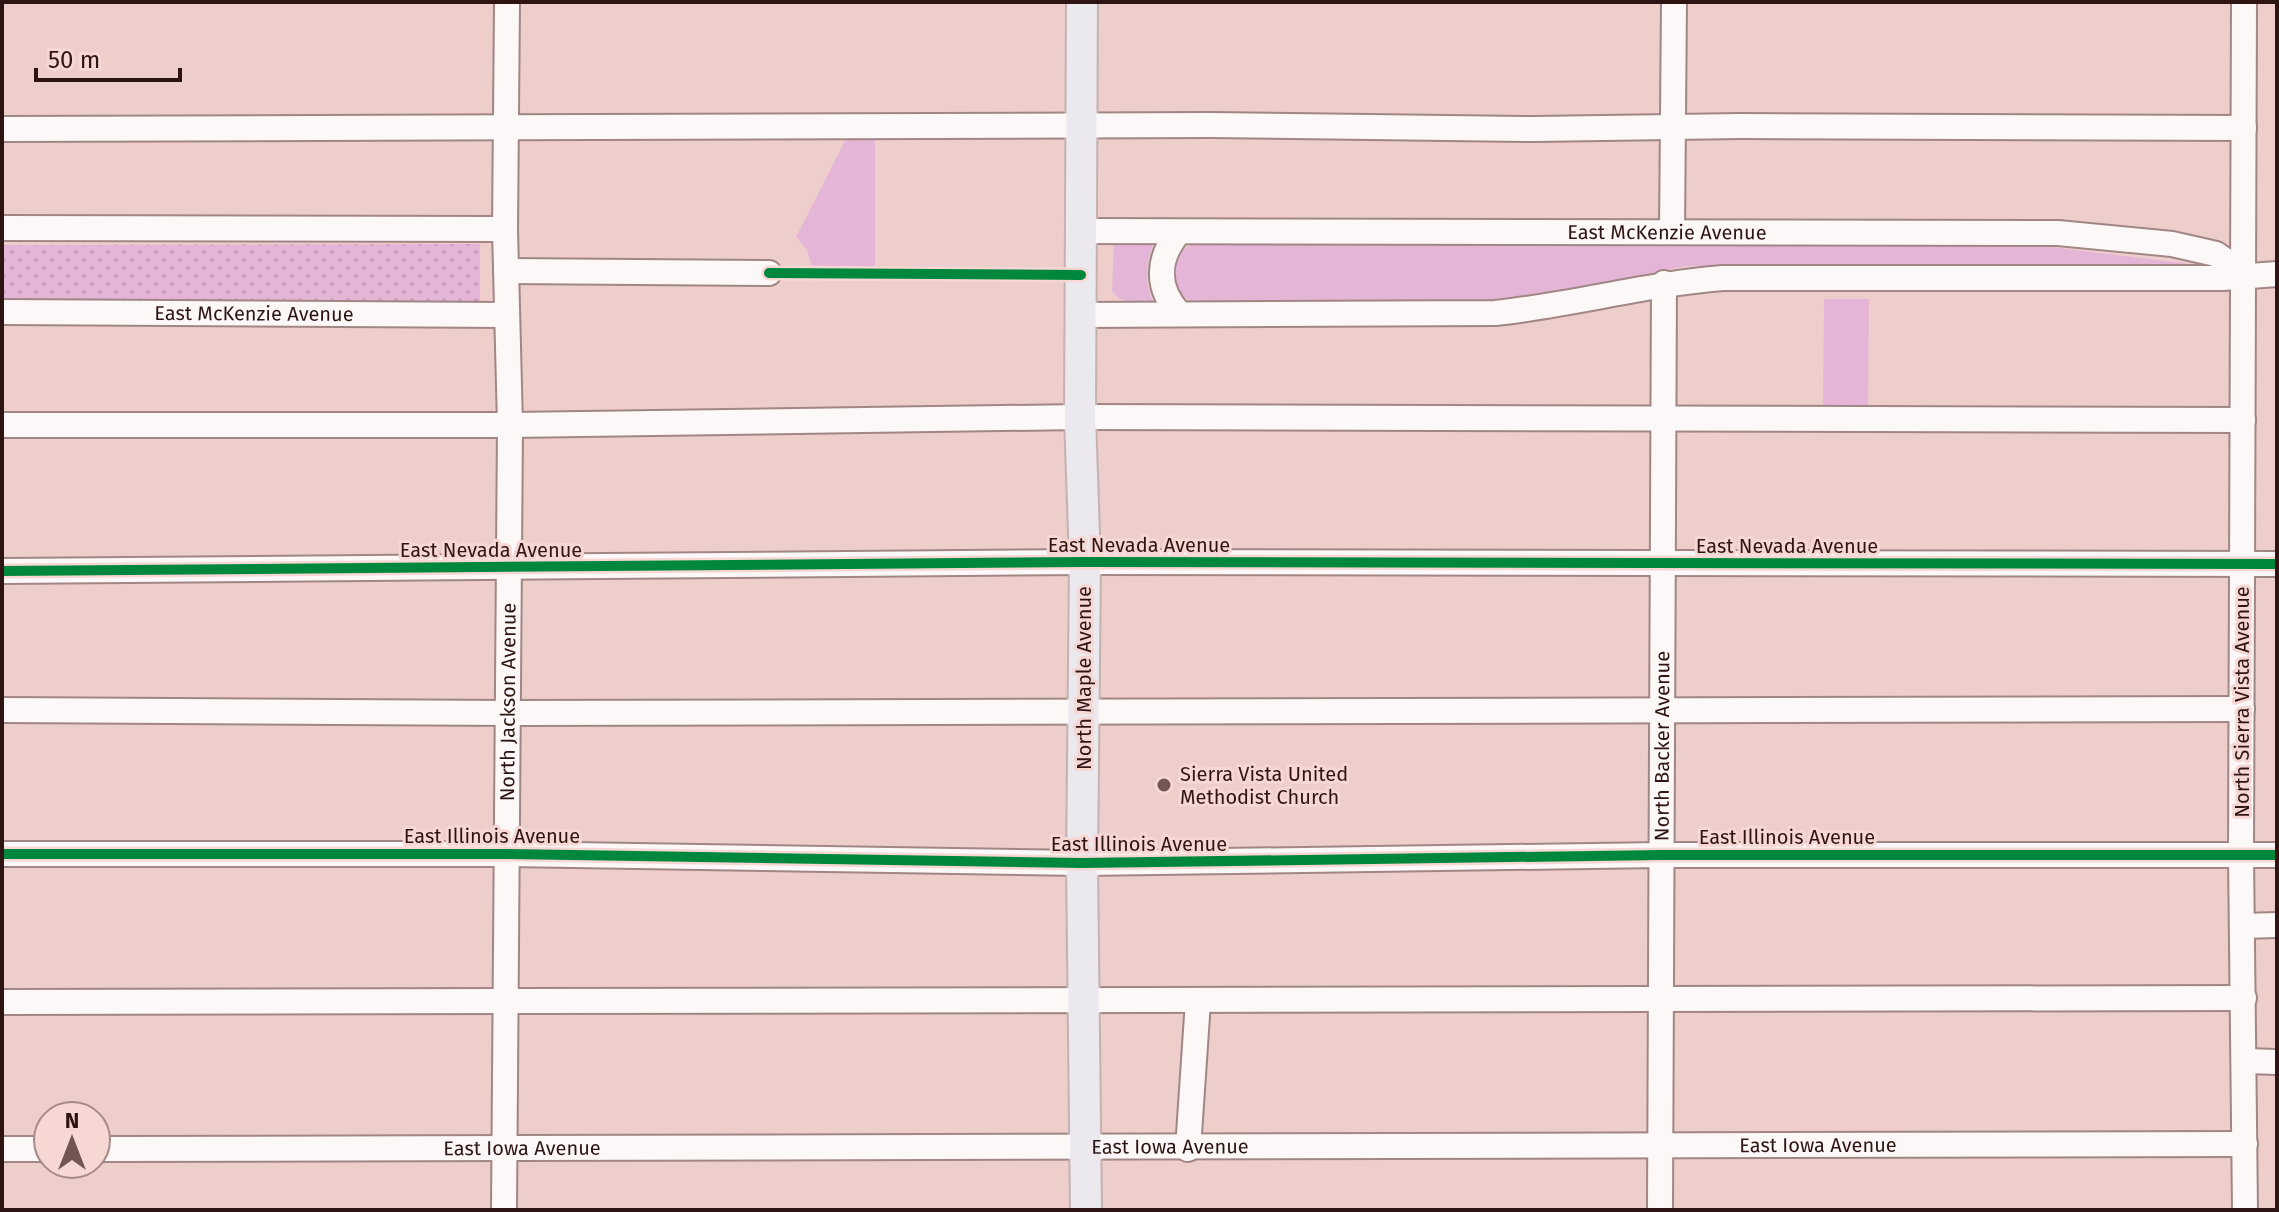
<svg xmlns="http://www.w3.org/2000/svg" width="2279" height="1212" viewBox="0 0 2279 1212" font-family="'Fira Sans',sans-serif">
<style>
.grass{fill:#e5b5d7}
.park{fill:url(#park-dots)}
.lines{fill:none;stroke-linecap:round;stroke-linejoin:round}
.minor-casing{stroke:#a08684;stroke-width:28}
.major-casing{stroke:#c3b2b1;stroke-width:34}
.path{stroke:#ded4d3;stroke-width:3;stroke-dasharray:8 4;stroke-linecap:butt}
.minor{stroke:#fcf8f7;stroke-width:24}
.major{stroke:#ebe8ee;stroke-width:30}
.cycleway-casing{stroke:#f6d7d4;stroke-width:15}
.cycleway{stroke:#00873e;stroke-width:10}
.poi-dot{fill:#715653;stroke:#f6d7d4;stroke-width:3}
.labels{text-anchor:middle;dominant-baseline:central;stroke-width:6;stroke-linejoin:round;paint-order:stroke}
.street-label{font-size:20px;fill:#2e1513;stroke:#f6d7d4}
.poi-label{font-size:20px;fill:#2e1513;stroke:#f6d7d4;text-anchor:start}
</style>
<defs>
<pattern id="park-dots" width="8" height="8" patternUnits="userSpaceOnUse" patternTransform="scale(2)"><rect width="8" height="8" fill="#e5b5d7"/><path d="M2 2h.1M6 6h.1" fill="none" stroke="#c59bb8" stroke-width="1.8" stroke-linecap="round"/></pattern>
</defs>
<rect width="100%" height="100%" fill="#eececb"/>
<!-- grass -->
<path class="grass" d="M 848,135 L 875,135 L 875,266 L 812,266 L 807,250 L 796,237 Z
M 1154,243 C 1145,261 1145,284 1153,302 C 1138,301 1119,305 1112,290 L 1114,245 Z
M 1193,244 L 2034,245 L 2216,267 L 1686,266 L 1563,292 L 1498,301 L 1191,301 C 1166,290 1168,254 1193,244 Z
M 1824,299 L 1869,299 L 1868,409 L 1823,409 Z"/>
<!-- park -->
<path class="park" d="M 480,244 L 480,301 L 2,302 L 2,245 Z"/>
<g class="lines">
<defs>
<g id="minor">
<path d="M 2244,2 L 2241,855 L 2245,1210"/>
<path d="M 2,129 L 1211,125 L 1534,129 L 1742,126 L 2244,128"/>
<path d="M 2,228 L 505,229"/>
<path id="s1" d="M 1081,231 L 2058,233 L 2172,244 L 2216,254 L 2245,274"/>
<path d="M 1179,232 C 1157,258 1155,288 1180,314"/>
<path d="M 1672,232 L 1674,2"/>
<path d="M 506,271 L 769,273"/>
<path id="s2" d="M 2,312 L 507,315"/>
<path d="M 1081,315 L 1495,313 C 1572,305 1646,284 1723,278 L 2223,278 L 2277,274"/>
<path d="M 2,425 L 510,425 L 1080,417 L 2243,420"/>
<path d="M 2,571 L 1085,562 L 2277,564"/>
<path d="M 2,710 L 509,713 L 2242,709"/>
<path d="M 2,854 L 508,854 L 1082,863 L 1661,855 L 2277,855"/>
<path d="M 2242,926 L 2277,925"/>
<path d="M 2,1002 L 2244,998"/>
<path d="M 2245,1061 L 2277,1062"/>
<path d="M 2,1149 L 48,1149"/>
<path id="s3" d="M 96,1149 L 2245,1144"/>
<path d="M 1188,1149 L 1198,1001"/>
<path id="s4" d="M 504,1210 L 510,425 L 505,229 L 507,2"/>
<path id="s5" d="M 1660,1210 L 1664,283"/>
</g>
<path id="major" d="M 1082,2 L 1080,417 L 1085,562 L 1082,863 L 1086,1210"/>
</defs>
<!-- minor casing -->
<use href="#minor" class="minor-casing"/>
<!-- major casing -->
<use href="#major" class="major-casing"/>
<!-- path -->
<path class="path" d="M 789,273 L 1057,275"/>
<!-- minor -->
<use href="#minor" class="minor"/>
<!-- major -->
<use href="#major" class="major"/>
<defs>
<path id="cycleway" d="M 769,273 L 1081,275
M 2,571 L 1085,562 L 2277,564
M 2,854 L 508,854 L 1082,863 L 1661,855 L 2277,855"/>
</defs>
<!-- cycleway casing -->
<use href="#cycleway" class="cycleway-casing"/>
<!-- cycleway -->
<use href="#cycleway" class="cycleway"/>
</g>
<!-- markers -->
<circle class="poi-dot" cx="1164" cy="785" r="8"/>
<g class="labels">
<!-- street labels -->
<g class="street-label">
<text stroke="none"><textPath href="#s1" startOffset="586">East McKenzie Avenue</textPath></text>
<text stroke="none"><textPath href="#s2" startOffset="252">East McKenzie Avenue</textPath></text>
<text x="1139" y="545">East Nevada Avenue</text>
<text x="1787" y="546">East Nevada Avenue</text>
<text x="491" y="550">East Nevada Avenue</text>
<text transform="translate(1084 678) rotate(-90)">North Maple Avenue</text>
<text stroke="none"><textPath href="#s4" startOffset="508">North Jackson Avenue</textPath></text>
<text transform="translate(2242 702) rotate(-90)">North Sierra Vista Avenue</text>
<text stroke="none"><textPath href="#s5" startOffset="464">North Backer Avenue</textPath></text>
<text x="492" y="836">East Illinois Avenue</text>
<text x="1787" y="837">East Illinois Avenue</text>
<text x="1139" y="844">East Illinois Avenue</text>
<text stroke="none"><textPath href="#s3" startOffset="1722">East Iowa Avenue</textPath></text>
<text stroke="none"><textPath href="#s3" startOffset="1074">East Iowa Avenue</textPath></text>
<text stroke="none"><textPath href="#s3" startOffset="426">East Iowa Avenue</textPath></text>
</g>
<!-- poi labels -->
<g class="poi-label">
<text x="1180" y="774">Sierra Vista United<tspan x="1180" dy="23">Methodist Church</tspan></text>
</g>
</g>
<!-- border -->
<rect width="2279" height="1212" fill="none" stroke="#2e1513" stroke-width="8"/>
<!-- north arrow -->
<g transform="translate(72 1140)"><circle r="38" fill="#f6d7d4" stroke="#a68987" stroke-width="2"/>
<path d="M0-6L14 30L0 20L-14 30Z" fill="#715653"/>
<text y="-12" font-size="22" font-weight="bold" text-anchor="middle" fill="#2e1513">N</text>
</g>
<!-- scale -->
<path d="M36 68v12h144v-12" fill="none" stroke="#2e1513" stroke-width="4"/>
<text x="48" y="68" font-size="24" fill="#2e1513" stroke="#f6d7d4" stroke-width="6" paint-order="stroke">50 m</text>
</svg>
